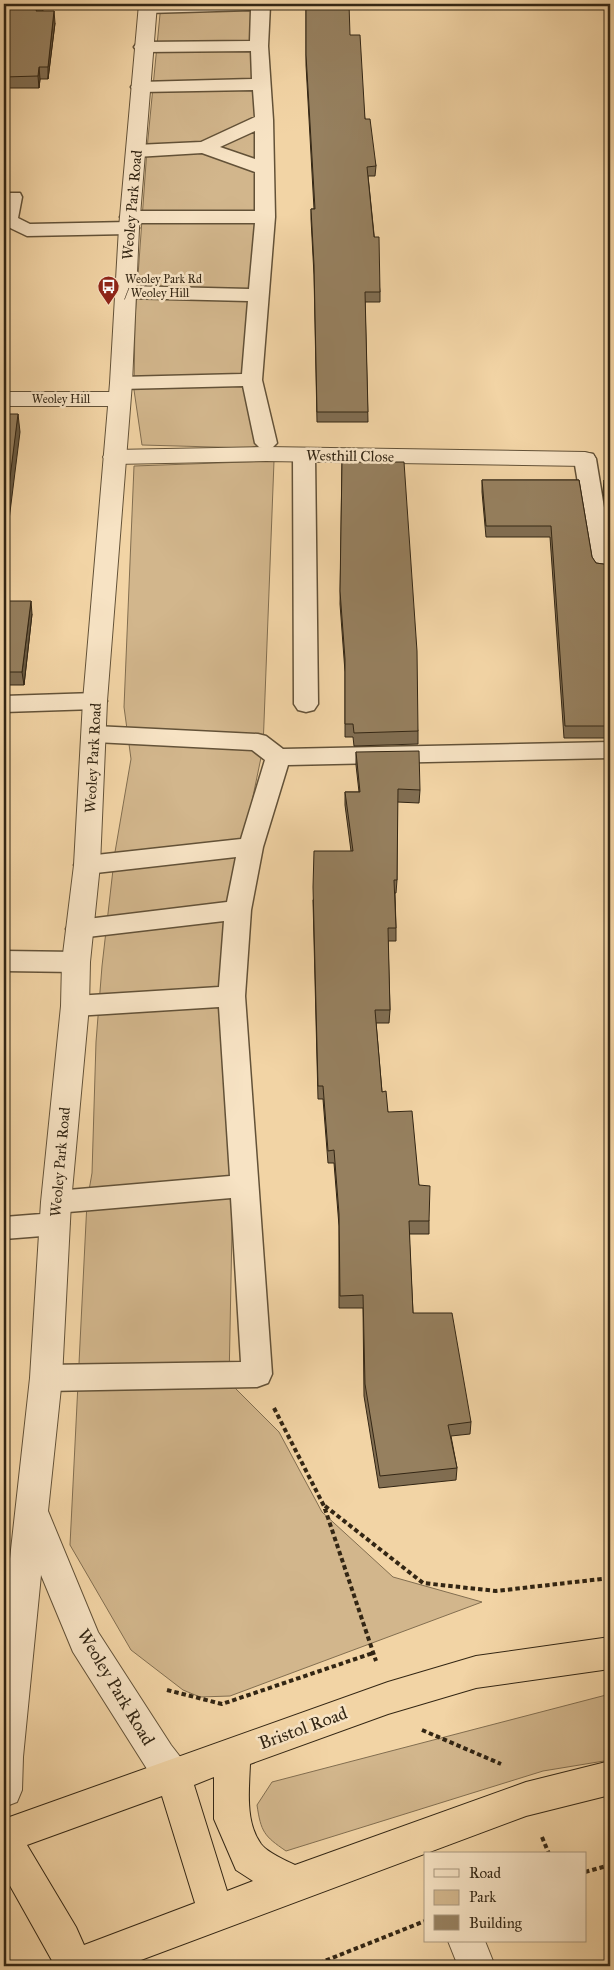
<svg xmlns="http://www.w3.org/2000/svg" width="614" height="1970" viewBox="0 0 614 1970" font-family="'IM FELL Great Primer',serif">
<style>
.green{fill:#d2b68c;stroke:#826e50}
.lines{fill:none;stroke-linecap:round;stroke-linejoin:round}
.service-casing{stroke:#635238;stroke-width:3}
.minor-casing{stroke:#635238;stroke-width:2}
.tertiary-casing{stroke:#635238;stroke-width:2}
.trunk-casing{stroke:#332614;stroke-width:2}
.path{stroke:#332614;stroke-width:4;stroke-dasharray:4.5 3;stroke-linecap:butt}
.service{fill:#f7e3c4;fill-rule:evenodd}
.minor{fill:#f7e3c4;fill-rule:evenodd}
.tertiary{fill:#f7e3c4;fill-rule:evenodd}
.trunk{fill:#f2d4a5;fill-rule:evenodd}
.wall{fill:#816e52;stroke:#332614}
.shaded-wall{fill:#695a42;stroke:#332614}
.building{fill:#96805f;stroke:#332614}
.labels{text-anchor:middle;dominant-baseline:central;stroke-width:5;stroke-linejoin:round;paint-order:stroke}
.far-poi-label{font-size:12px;fill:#332614;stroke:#f7e3c4;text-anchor:start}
.far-street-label{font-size:12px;fill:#332614;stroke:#f7e3c4}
.street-label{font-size:15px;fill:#332614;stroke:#f7e3c4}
.near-street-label{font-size:18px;fill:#332614;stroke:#f7e3c4}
</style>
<rect width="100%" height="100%" fill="#f2d4a5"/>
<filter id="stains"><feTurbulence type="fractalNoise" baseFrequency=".004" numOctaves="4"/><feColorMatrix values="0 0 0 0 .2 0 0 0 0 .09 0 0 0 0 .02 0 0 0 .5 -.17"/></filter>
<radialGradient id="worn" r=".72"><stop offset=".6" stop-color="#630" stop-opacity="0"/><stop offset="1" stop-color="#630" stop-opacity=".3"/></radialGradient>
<!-- green -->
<path class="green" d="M 161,4 L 256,4 L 259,136 L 261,445 L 249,448 L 142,445 L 134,390 L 135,318 L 147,149 Z
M 274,461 L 263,748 L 245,835 L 233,1177 L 229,1382 L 279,1432 L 322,1512 L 393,1577 L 482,1602 L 230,1696 L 200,1697 L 183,1690 L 131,1650 L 70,1545 L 87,1202 L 92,1173 L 96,1042 L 102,966 L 115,852 L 131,759 L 124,707 L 134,466 Z
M 610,1694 L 610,1760 L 543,1771 L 286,1851 C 264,1836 261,1832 257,1805 L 272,1782 Z"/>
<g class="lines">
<defs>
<path id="service" d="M 142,4 L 270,5 L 268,46 L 273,120 L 275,217 L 262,380 L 277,443 L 273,447 L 266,449 L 259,447 L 255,443 L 243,386 L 121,389 L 114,387 L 111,383 L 114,379 L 121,377 L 242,374 L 248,301 L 125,298 L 118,296 L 115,292 L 118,288 L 125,286 L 249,289 L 255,223 L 131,223 L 136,224 L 139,228 L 136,232 L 129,234 L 27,236 L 4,225 L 4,197 L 6,193 L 20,193 L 22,197 L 18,218 L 30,224 L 128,222 L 123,221 L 120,217 L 123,213 L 130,211 L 255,211 L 255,172 L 202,153 L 136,157 L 129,155 L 127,151 L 129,147 L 136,145 L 201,142 L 255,117 L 253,90 L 140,92 L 134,91 L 131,87 L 134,83 L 140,82 L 252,79 L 251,51 L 143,52 L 137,51 L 134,47 L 137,43 L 143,42 L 250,41 L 251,10 L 148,13 L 142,12 L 139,8 ZM 255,131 L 255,159 L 220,147 Z
M 304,449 L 312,450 L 315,455 L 318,704 L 314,710 L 306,712 L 298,710 L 294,704 L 293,455 L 296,450 Z
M 585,453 L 593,454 L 596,459 L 610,544 L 610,575 L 595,572 L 592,567 L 574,459 L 577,454 Z
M 95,693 L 103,695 L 107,701 L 103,707 L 95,709 L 4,712 L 4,696 Z
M 95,726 L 258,734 L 266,736 L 283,749 L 610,742 L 610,758 L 288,765 L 263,847 L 251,910 L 245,996 L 272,1374 L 268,1383 L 257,1387 L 46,1391 L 35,1387 L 31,1378 L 35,1369 L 46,1365 L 241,1362 L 231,1198 L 57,1213 L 65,1216 L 69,1224 L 65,1232 L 55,1235 L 4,1239 L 4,1217 L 54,1213 L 46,1210 L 42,1202 L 46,1194 L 56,1191 L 230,1176 L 219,1007 L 75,1016 L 66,1013 L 62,1006 L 66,999 L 75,996 L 219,987 L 224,921 L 79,938 L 70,936 L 66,929 L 70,922 L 79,920 L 227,902 L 236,857 L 87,874 L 78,871 L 74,865 L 78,859 L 87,856 L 241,839 L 265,760 L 252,750 L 95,742 L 87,740 L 83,734 L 87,728 Z
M 4,951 L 76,952 L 85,955 L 89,962 L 85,969 L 76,972 L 4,971 Z"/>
<path id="minor" d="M 4,392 L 119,392 L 127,394 L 130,399 L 127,404 L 119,406 L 4,406 Z
M 266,447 L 585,452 L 593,454 L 596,459 L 593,464 L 585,466 L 266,461 L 114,464 L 106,462 L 103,457 L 106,452 L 114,450 Z
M 448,1941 L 485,1941 L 495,1966 L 458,1966 Z"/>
<path id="tertiary" d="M 139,4 L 157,4 L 139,228 L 132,383 L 107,701 L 100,865 L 90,962 L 89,1006 L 71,1202 L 62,1378 L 48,1511 L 98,1632 L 171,1745 L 185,1763 L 191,1775 L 185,1787 L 173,1792 L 161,1787 L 147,1769 L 73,1652 L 41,1575 L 23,1757 L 22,1790 L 17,1802 L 4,1807 L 4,1613 L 30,1378 L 41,1202 L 61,1006 L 62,962 L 74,865 L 83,701 L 110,383 L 119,228 Z"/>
<path id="trunk" d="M 610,1637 L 610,1669 L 476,1688 L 388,1714 L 250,1764 C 249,1790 245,1822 261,1844 C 268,1853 285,1860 295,1865 L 526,1782 L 610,1761 L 610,1795 L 526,1816 L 125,1966 L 55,1966 L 4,1875 L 4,1819 L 388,1682 L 476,1656 ZM 214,1777 L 214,1819 L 236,1870 L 253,1881 L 227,1891 L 194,1785 ZM 162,1796 L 195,1903 L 84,1945 L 76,1927 L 27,1845 Z"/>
</defs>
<!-- service casing -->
<use href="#service" class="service-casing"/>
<!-- minor casing -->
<use href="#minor" class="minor-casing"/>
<!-- tertiary casing -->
<use href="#tertiary" class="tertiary-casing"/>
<!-- trunk casing -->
<use href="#trunk" class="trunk-casing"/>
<!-- path -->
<path class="path" d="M 274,1408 L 324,1506 L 376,1661
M 325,1506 L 423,1583 L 496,1591 L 610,1578
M 167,1690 L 222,1704 L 373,1653
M 422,1730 L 501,1764
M 542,1837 L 549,1854
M 585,1872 L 610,1865
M 312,1966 L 425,1921"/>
<!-- service -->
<use href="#service" class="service"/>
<!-- minor -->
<use href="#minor" class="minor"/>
<!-- tertiary -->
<use href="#tertiary" class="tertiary"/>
<!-- trunk -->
<use href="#trunk" class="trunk"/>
</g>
<!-- wall -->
<path class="wall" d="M 4,4 L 42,11 L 55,23 L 48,79 L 40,79 L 39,88 L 4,88 Z
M 306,4 L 350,35 L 365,119 L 376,166 L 375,176 L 368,176 L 380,292 L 380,302 L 365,302 L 368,422 L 317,422 L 314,275 L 311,219 L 311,209 L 314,209 L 306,65 Z
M 342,462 L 418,731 L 418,744 L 354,746 L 353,737 L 345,737 L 345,672 L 340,604 Z
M 482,480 L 579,480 L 592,557 L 596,563 L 610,565 L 610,738 L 564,738 L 550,537 L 486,537 L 482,492 Z
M 604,480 L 610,480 L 610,534 L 603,492 Z
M 4,601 L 32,614 L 24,685 L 4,685 Z
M 356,752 L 420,790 L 419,803 L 397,802 L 397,880 L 396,893 L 395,893 L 396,928 L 396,941 L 388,941 L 390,1010 L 389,1023 L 376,1023 L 382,1092 L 388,1112 L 419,1185 L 429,1221 L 429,1234 L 409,1234 L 413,1313 L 471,1422 L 470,1434 L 451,1436 L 457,1468 L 456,1480 L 379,1488 L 364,1396 L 363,1308 L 339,1308 L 339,1226 L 334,1163 L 328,1163 L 323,1099 L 318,1099 L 313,900 L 351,851 L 345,805 L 345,792 L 359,792 L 356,765 Z"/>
<!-- shaded-wall -->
<path class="shaded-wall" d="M 39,4 L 46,4 L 37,23 L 36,11 Z
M 54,11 L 55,23 L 48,79 L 48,67 Z
M 39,67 L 40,79 L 39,88 L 38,76 Z
M 18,414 L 20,432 L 8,528 L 4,536 L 4,514 Z
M 31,601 L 32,614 L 24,685 L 22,672 Z"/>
<!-- building -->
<path class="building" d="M 4,4 L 39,4 L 36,11 L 54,11 L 48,67 L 39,67 L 38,76 L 4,77 Z
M 306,4 L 349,4 L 350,35 L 360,35 L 365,119 L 370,119 L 376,166 L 367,167 L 374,237 L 379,237 L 380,292 L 365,292 L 368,412 L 317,412 L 314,265 L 311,209 L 315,209 L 306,55 Z
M 4,414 L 18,414 L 6,510 L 4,514 Z
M 342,462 L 404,462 L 417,651 L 418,731 L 354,733 L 353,724 L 345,724 L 345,659 L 340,591 Z
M 482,480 L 579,480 L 592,557 L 596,563 L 610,565 L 610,726 L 565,726 L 551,526 L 486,526 Z
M 604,480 L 610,480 L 610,515 Z
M 4,601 L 31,601 L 22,672 L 4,672 Z
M 419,751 L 420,790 L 398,789 L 397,880 L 394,880 L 396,928 L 388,928 L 390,1010 L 375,1010 L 382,1092 L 386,1091 L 388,1112 L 412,1111 L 419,1185 L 430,1186 L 429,1221 L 409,1221 L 413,1313 L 452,1313 L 471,1422 L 448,1425 L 457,1468 L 380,1476 L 365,1384 L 363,1295 L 340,1296 L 339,1214 L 334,1150 L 328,1151 L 323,1086 L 318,1086 L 313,887 L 314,851 L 353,851 L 345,792 L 360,792 L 356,752 Z"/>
<!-- icons -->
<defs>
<symbol id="bus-pin" viewBox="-11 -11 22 30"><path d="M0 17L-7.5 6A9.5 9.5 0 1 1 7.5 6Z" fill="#8f2418" stroke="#f7e3c4"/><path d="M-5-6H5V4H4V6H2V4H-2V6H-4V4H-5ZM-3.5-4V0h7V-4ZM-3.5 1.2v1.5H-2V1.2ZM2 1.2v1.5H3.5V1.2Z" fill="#fff"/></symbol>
</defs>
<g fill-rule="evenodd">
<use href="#bus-pin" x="96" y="274" width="25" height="34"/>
</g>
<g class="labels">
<!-- far-poi labels -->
<g class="far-poi-label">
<text x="125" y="279">Weoley Park Rd<tspan x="125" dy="14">/ Weoley Hill</tspan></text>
</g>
<!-- far-street labels -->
<g class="far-street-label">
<text x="61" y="399">Weoley Hill</text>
</g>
<!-- street labels -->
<g class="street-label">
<text transform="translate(132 205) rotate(-85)">Weoley Park Road</text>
<text transform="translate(350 456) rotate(1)">Westhill Close</text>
<text transform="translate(93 758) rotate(-87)">Weoley Park Road</text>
<text transform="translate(60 1162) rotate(-85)">Weoley Park Road</text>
</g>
<!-- near-street labels -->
<g class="near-street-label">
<text transform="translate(116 1687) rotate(59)">Weoley Park Road</text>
<text transform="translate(303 1728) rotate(-20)">Bristol Road</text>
</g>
</g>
<!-- margin -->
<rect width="614" height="1970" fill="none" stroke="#f2d4a5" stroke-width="20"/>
<rect x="5" y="5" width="604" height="1960" fill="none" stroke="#332614" stroke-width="2.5"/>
<rect x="10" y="10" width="594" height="1950" fill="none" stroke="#332614"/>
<!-- legend -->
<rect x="424" y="1852" width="162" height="90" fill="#f7e3c4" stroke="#a9977e"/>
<rect x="434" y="1869" width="25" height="8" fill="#f7e3c4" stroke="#a9977e"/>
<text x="469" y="1878" font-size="15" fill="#332614">Road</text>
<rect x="434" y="1890" width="25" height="15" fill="#d2b68c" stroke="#a9977e"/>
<text x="469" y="1902" font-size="15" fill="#332614">Park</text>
<rect x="434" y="1915" width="25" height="15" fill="#96805f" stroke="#a9977e"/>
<text x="469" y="1928" font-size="15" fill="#332614">Building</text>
<rect width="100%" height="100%" filter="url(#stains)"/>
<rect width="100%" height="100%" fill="url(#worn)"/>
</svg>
